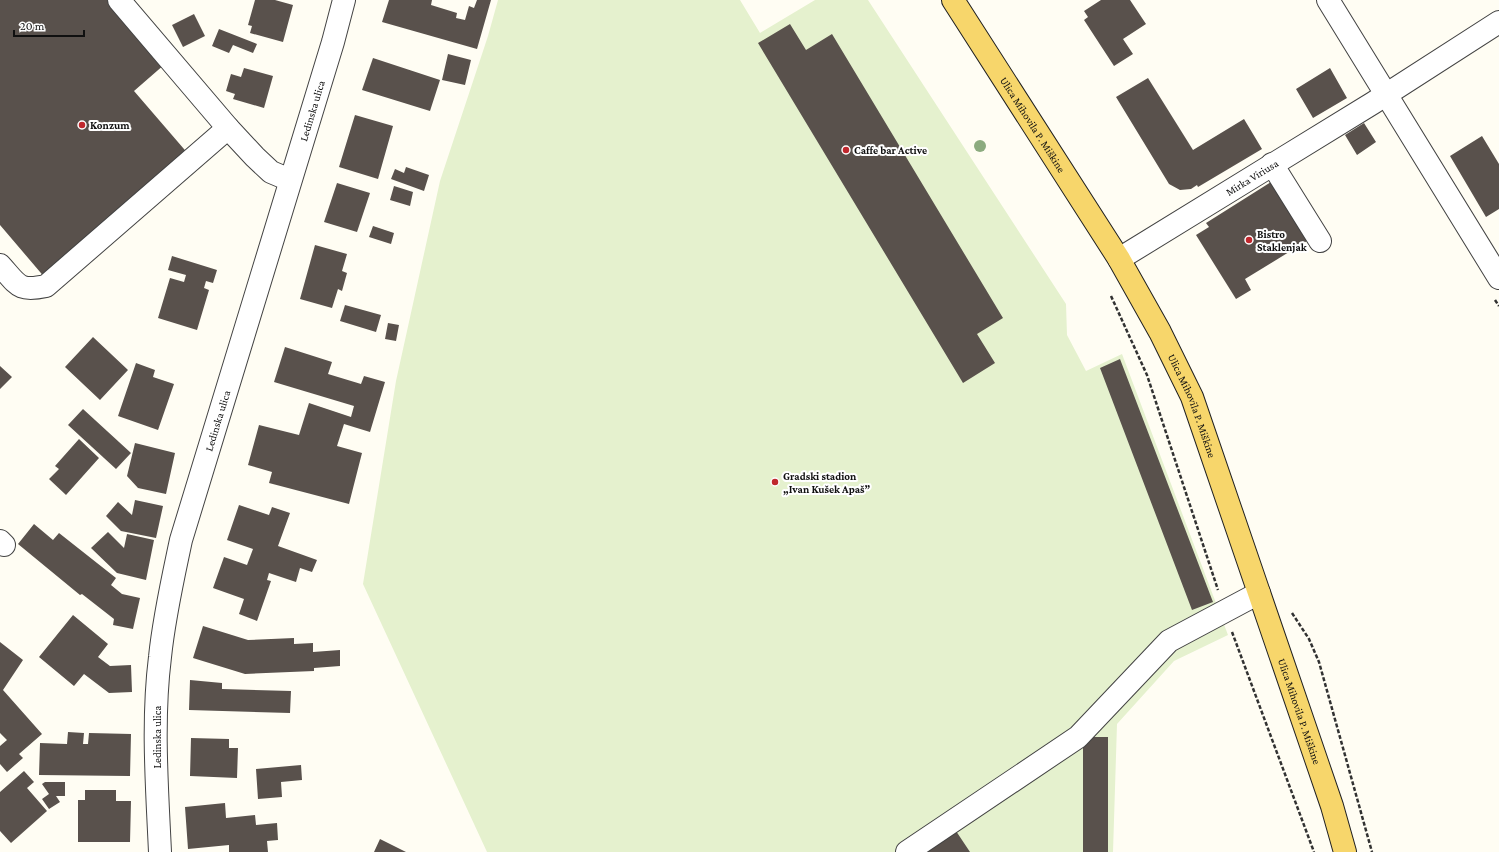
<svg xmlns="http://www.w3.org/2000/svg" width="1499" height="852" viewBox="0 0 1499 852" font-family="'Crimson Pro',serif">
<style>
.pitch{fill:#e5f1ce}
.building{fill:#59514c}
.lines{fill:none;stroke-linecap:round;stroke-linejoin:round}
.minor-casing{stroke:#434343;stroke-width:24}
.major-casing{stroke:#212121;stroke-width:24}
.path{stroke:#323232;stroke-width:2.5;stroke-dasharray:4 2;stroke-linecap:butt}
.minor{stroke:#fff;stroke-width:22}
.major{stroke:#f7d66b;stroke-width:22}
.tree{fill:#8cab7f}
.poi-dot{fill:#c0282e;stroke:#fff;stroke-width:1.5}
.labels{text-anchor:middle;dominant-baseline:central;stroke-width:4;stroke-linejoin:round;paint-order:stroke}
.street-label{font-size:11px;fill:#101010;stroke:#fff}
.poi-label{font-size:11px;font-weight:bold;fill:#101010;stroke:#fff;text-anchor:start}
</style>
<rect width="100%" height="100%" fill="#fffdf3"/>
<!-- pitch -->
<path class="pitch" d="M 498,0 L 740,0 L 760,33 L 815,0 L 868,0 L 1066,304 L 1067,335 L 1086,371 L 1122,354 L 1228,635 L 1174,661 L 1117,724 L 1113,852 L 487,852 L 363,584 L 396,381 L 440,181 L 488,36 Z"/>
<!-- building -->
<path class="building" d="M 0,0 L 109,0 L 165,64 L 134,91 L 190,156 L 46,279 L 0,225 Z
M 255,0 L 275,0 L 293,5 L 283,42 L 250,33 L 252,26 L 248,25 Z
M 389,0 L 432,0 L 431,5 L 457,13 L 456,18 L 465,20 L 469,6 L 474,8 L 477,0 L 491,0 L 477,49 L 382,22 Z
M 1101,0 L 1130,0 L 1146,24 L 1123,39 L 1133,54 L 1114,66 L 1084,20 L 1088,17 L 1084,11 Z
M 194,14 L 205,36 L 183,47 L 172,25 Z
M 790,24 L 806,50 L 832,34 L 1003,318 L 977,334 L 995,363 L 963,383 L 758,43 Z
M 219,29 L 257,44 L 253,53 L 233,45 L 229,53 L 212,46 Z
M 448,54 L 471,60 L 465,85 L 442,80 Z
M 373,58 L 440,80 L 430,111 L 362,90 Z
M 244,68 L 273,76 L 264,108 L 233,99 L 235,94 L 226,91 L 231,74 L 241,77 Z
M 1330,68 L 1347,98 L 1313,118 L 1296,89 Z
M 1148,78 L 1193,150 L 1244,119 L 1262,149 L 1198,187 L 1197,185 L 1191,189 L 1180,190 L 1169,184 L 1116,97 Z
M 355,115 L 393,126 L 378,179 L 339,167 Z
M 1364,123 L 1376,142 L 1357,155 L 1345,135 Z
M 1482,136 L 1499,164 L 1499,209 L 1486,217 L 1450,156 Z
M 406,167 L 429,175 L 424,191 L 391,179 L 395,169 L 404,173 Z
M 1271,182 L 1307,241 L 1245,279 L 1251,290 L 1236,299 L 1196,235 L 1209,227 L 1206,223 Z
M 337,183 L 370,193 L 357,232 L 324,222 Z
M 394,186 L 413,192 L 410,206 L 390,200 Z
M 373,226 L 394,233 L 391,244 L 369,237 Z
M 315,245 L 347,254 L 342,271 L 347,273 L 342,291 L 338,289 L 332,308 L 300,299 Z
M 172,256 L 217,270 L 213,283 L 206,281 L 204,288 L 209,290 L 197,330 L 158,318 L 170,278 L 184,282 L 186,275 L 168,270 Z
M 345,305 L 381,315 L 376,332 L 340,321 Z
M 388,323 L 399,325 L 396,341 L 385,339 Z
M 93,337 L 128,370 L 100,400 L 65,367 Z
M 285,347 L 332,362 L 328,374 L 361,384 L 364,376 L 385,382 L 370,432 L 344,424 L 337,446 L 362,453 L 349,504 L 269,483 L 272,472 L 248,465 L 259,425 L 299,435 L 309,403 L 351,417 L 354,406 L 274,382 Z
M 1120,359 L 1213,602 L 1192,610 L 1100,368 Z
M 136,363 L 155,370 L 153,377 L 174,384 L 158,430 L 118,416 Z
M 0,366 L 12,377 L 0,389 Z
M 83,409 L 131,453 L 116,469 L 68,425 Z
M 79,439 L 99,458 L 66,495 L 49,479 L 59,469 L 55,466 Z
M 135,443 L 175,453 L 166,494 L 138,488 L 127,476 Z
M 135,500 L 163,506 L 156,538 L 121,531 L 106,516 L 118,502 L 132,515 Z
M 239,505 L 269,515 L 272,507 L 290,513 L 278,546 L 317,560 L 312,572 L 300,568 L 296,582 L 269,573 L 267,580 L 271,581 L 257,621 L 239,614 L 244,599 L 213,588 L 224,557 L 247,565 L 253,549 L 227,540 Z
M 34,524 L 53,540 L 59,533 L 116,578 L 111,585 L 122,594 L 140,598 L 133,629 L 113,625 L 114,619 L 82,594 L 80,595 L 18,544 Z
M 108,532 L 124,548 L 127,534 L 154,540 L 146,580 L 117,573 L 91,548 Z
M 73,615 L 108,644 L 98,657 L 110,666 L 131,665 L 132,692 L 109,693 L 84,674 L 74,686 L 39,657 Z
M 203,626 L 248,640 L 294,638 L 294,644 L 313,643 L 313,652 L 340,650 L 340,666 L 314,668 L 314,671 L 245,674 L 193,658 Z
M 0,642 L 23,660 L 3,690 L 42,734 L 19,754 L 23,758 L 7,772 L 0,764 L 0,746 L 7,740 L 0,733 Z
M 190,680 L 222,683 L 222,689 L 291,691 L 290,713 L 189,710 Z
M 68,732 L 84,733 L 83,744 L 88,744 L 89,733 L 131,734 L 130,776 L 39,775 L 40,743 L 67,744 Z
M 1083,737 L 1108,737 L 1108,852 L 1083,852 Z
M 191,738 L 229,739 L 229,748 L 238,748 L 237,778 L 190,776 Z
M 301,765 L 302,780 L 281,782 L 282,797 L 258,799 L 256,769 Z
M 24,771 L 34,782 L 27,788 L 47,811 L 11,843 L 0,831 L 0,792 Z
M 45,782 L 65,782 L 65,796 L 56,796 L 60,802 L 49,809 L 42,799 L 49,794 L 42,784 Z
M 85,790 L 116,790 L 116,801 L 131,801 L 130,842 L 78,842 L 78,800 L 85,800 Z
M 225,803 L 226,818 L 255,815 L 256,825 L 277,823 L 278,840 L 267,841 L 268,852 L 229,852 L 229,845 L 188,849 L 185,807 Z
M 954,828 L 970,852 L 918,852 Z
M 380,839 L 406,852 L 374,852 Z"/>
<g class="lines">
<defs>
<g id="minor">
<path d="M 119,0 L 228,128 L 255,157 L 271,172 L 290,180"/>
<path d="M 1328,0 L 1499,278"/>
<path d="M 1272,164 L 1320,241"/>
<path id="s1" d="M 1119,259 L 1373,103 L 1499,22"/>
<path d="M 0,265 C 18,285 18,292 46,286 L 228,128"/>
<path d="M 0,541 L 4,545"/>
<path id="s2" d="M 160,852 C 157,787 152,721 160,657 C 164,617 173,578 181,540 L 333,42 L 344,0"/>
<path d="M 907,852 L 1078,737 L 1169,641 L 1259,593"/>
</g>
<g id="major">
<path id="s3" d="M 953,0 L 1119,259 L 1160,332 L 1192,397 L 1332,806 L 1345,852"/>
</g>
</defs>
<!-- minor casing -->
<use href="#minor" class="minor-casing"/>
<!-- major casing -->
<use href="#major" class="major-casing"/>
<!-- path -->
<path class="path" d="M 1111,296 L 1147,375 L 1218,590
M 1495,300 L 1499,306
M 1292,613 L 1309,639 L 1319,662 L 1372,852
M 1232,632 L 1314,852"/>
<!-- minor -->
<use href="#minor" class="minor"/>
<!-- major -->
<use href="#major" class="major"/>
</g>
<!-- trees -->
<circle class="tree" cx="980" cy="146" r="6"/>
<!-- markers -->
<g class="poi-dot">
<circle cx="82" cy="125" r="4"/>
<circle cx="846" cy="150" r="4"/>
<circle cx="1249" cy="240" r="4"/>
<circle cx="775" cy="482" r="4"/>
</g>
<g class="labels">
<!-- street labels -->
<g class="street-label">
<text stroke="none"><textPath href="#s2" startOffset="763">Ledinska ulica</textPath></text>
<text stroke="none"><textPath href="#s3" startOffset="148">Ulica Mihovila P. Miškine</textPath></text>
<text stroke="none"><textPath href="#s1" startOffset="156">Mirka Viriusa</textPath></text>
<text stroke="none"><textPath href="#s3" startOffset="472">Ulica Mihovila P. Miškine</textPath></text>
<text stroke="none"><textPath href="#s2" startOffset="439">Ledinska ulica</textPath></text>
<text stroke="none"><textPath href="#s3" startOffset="796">Ulica Mihovila P. Miškine</textPath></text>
<text transform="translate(157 737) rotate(-90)">Ledinska ulica</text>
</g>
<!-- poi labels -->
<g class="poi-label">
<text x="90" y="125">Konzum</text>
<text x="854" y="150">Caffe bar Active</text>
<text x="1257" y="234">Bistro<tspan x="1257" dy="13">Staklenjak</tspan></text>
<text x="783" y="476">Gradski stadion<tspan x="783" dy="13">„Ivan Kušek Apaš”</tspan></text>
</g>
</g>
<!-- scale -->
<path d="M14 30v6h70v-6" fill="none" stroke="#101010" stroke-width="2"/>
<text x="20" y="30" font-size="12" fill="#101010" stroke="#ffffff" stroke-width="3" paint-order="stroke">20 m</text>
</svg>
